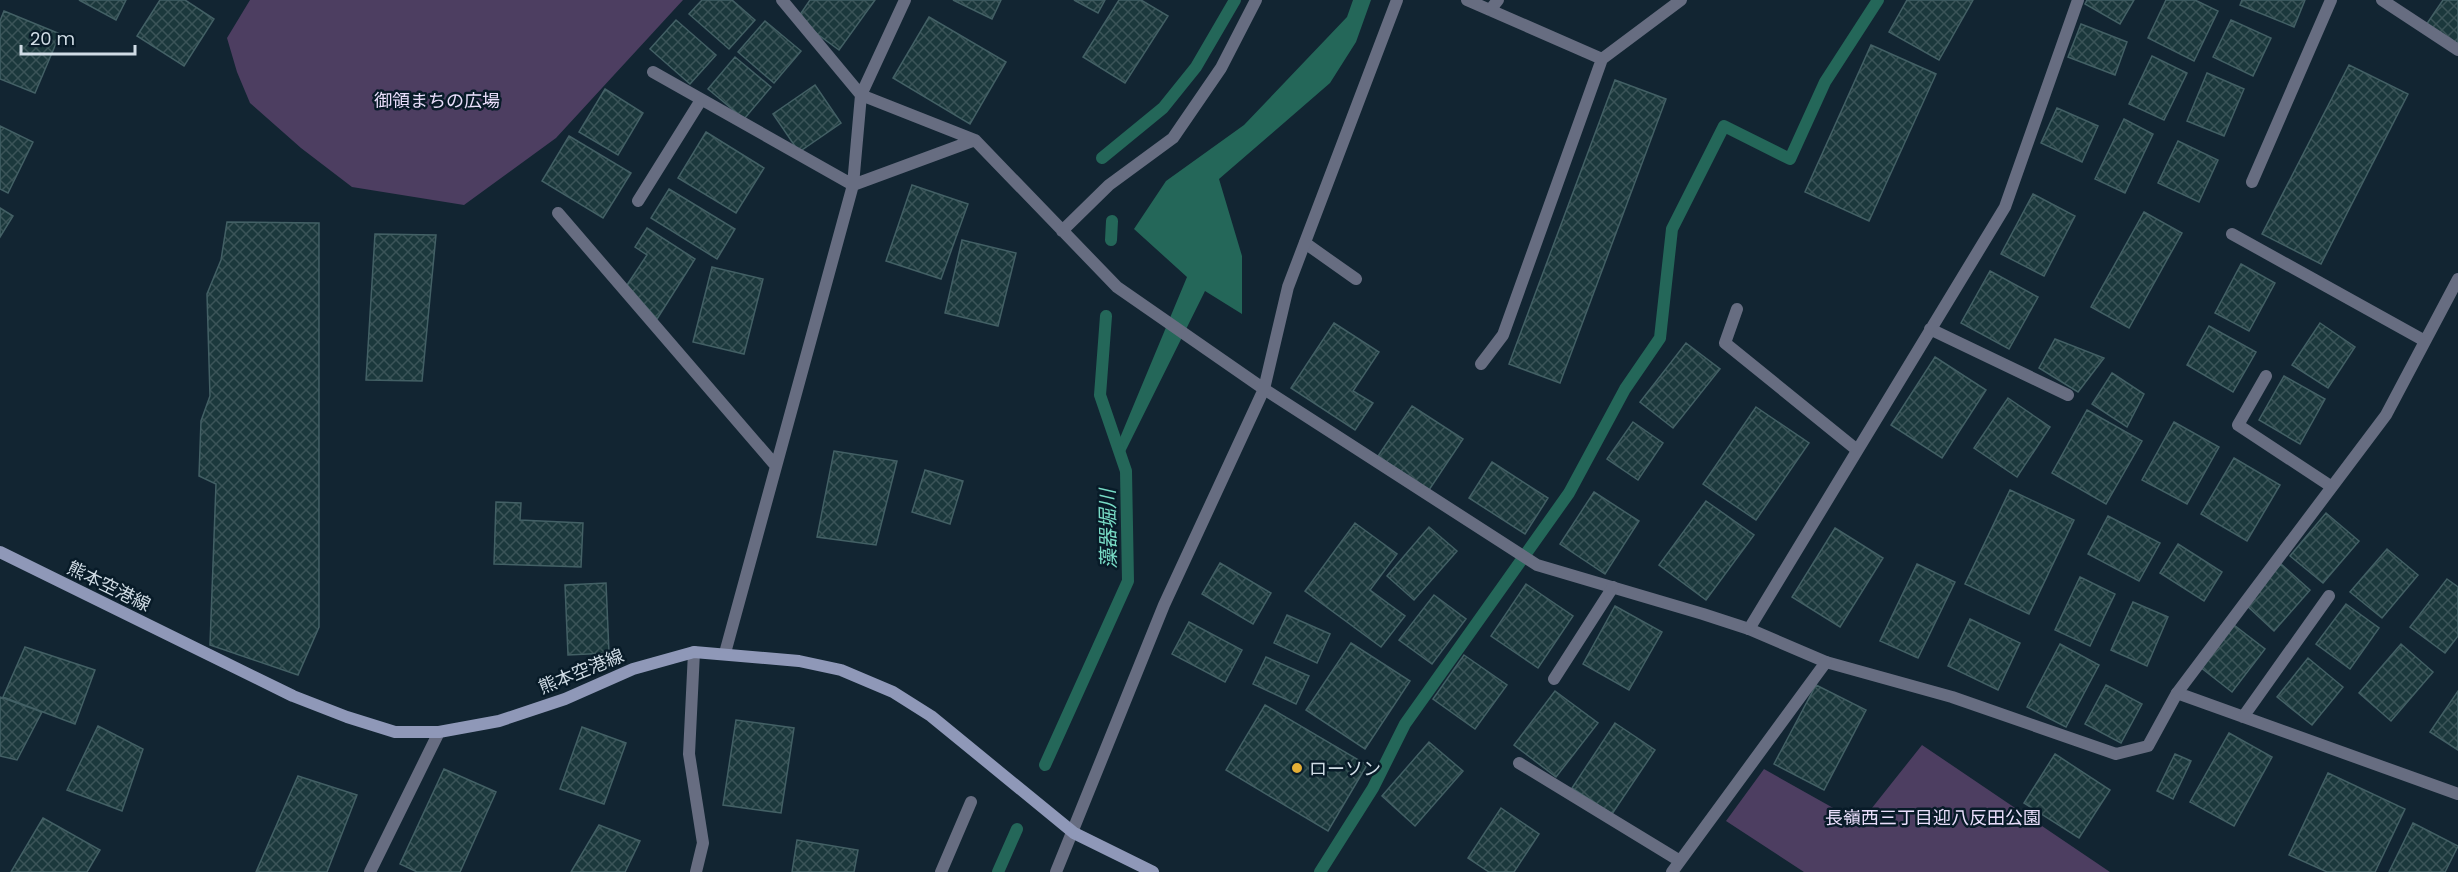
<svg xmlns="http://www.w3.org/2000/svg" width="2458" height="872" viewBox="0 0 2458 872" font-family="Poppins,'Noto Sans JP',sans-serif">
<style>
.green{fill:#4d3e61}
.water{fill:#246759}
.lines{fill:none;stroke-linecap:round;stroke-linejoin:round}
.stream{stroke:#246759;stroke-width:12}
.building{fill:url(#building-cross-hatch);stroke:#436065;stroke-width:1.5}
.lane{stroke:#676d81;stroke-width:12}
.street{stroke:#676d81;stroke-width:12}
.secondary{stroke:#8f98b8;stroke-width:12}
.poi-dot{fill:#e4ae35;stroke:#081b28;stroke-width:2}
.labels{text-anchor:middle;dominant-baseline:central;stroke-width:5;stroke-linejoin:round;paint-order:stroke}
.park-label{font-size:18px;fill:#e9defb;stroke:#081b28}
.street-label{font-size:18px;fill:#d0dce5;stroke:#081b28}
.poi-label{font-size:18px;fill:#d0dce5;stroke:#081b28;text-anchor:start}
.water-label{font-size:20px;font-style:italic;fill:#79ddc7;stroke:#081b28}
</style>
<defs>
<pattern id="building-cross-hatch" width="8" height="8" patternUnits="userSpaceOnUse" patternTransform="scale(1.5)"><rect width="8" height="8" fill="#1b383c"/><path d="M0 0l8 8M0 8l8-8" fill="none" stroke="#3b5458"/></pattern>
</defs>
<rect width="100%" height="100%" fill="#122532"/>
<!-- green -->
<path class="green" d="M 250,0 L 683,0 L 556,138 L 464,205 L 352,187 L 301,148 L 250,103 L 237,72 L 227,38 Z
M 1922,745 L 2110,872 L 1804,872 L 1726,821 L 1764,769 L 1860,823 Z"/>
<!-- water -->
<path class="water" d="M 1353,0 L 1371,0 L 1356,42 L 1330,83 L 1219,179 L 1242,256 L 1242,314 L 1205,291 L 1122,458 L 1117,445 L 1187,277 L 1134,229 L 1166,181 L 1244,125 L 1347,17 Z"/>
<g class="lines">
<!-- stream -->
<path class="stream" d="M 1102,158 L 1163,108 L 1196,67 L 1235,0
M 1111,240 L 1112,221
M 1045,765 L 1128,581 L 1126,471 L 1100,395 L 1106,316
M 998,872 L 1017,829
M 1320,872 L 1373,788 L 1405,724 L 1569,493 L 1625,389 L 1660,338 L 1672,229 L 1724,126 L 1790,159 L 1825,82 L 1878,0"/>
</g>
<!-- building -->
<path class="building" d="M 79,0 L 126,0 L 116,20 Z
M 160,0 L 185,0 L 214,19 L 184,66 L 137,36 Z
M 702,0 L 732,0 L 755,20 L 729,49 L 689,14 Z
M 810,0 L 875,0 L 839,50 L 797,19 Z
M 953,0 L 1001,0 L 992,19 Z
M 1074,0 L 1105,0 L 1098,13 Z
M 1119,0 L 1141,0 L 1168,16 L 1125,83 L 1083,57 Z
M 1907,0 L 1973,0 L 1939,60 L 1889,32 Z
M 2087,0 L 2134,0 L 2120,24 L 2085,4 Z
M 2166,0 L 2195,0 L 2218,11 L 2194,61 L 2148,38 Z
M 2242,0 L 2305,0 L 2294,27 L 2240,5 Z
M 2443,0 L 2458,0 L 2458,46 L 2426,25 Z
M 4,11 L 60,34 L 35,93 L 0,79 L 0,21 Z
M 929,17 L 1006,62 L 970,124 L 893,78 Z
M 676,20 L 716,55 L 690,84 L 650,49 Z
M 2231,20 L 2271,38 L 2253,76 L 2213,57 Z
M 765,21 L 801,51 L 774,83 L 738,52 Z
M 2081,24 L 2127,42 L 2115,75 L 2068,57 Z
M 1871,45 L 1936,74 L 1869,221 L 1805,192 Z
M 2152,56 L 2187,73 L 2164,120 L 2129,104 Z
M 735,57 L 771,87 L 744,119 L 708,89 Z
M 2349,65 L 2408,94 L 2321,264 L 2262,234 Z
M 2207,73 L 2244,89 L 2224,136 L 2187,121 Z
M 1615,80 L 1666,99 L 1560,383 L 1509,364 Z
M 815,85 L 841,123 L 799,152 L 773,114 Z
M 605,89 L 643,113 L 618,155 L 579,132 Z
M 2057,108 L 2098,126 L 2082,162 L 2041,143 Z
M 2124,119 L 2153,134 L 2125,193 L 2095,179 Z
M 0,126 L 33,142 L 8,193 L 0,189 Z
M 706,132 L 764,168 L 736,213 L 678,178 Z
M 569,136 L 631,173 L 603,218 L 542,181 Z
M 2178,141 L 2218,160 L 2199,202 L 2158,183 Z
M 912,185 L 968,204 L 941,279 L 886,261 Z
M 669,189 L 735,229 L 717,259 L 651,218 Z
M 2033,194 L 2075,216 L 2044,276 L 2001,254 Z
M 0,208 L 13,216 L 0,237 Z
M 2144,212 L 2182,233 L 2129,328 L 2091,307 Z
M 227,222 L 319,223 L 319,627 L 298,675 L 210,645 L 216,484 L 199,476 L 201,421 L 210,396 L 207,294 L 221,260 Z
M 647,228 L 695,259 L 657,319 L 627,285 L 647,255 L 635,247 Z
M 375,234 L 436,235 L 422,381 L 366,380 Z
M 962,240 L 1016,253 L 998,326 L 945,313 Z
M 2241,264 L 2275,283 L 2249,331 L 2215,313 Z
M 712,267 L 763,279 L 744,354 L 693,342 Z
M 1990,271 L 2038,297 L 2009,349 L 1961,323 Z
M 1334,323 L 1379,352 L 1353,391 L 1373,403 L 1355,430 L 1291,388 Z
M 2320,323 L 2355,347 L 2328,388 L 2292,365 Z
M 2209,326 L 2256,352 L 2233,392 L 2187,365 Z
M 2055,339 L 2104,358 L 2078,392 L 2039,368 Z
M 1686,343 L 1720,369 L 1673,428 L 1640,402 Z
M 1935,357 L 1986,390 L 1942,458 L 1891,425 Z
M 2112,373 L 2144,394 L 2127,427 L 2092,404 Z
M 2284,376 L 2325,399 L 2300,444 L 2259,420 Z
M 2008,398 L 2050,427 L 2017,477 L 1974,448 Z
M 1412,406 L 1463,439 L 1429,490 L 1378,456 Z
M 1756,407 L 1809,443 L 1756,520 L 1703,484 Z
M 2087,410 L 2142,441 L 2106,504 L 2052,473 Z
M 1633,422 L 1663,443 L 1638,480 L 1607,459 Z
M 2174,422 L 2219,447 L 2187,504 L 2142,480 Z
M 834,451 L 897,461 L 876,545 L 817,537 Z
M 2234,458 L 2280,485 L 2247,541 L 2201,514 Z
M 1492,462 L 1548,498 L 1525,534 L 1469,498 Z
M 925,470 L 963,481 L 950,524 L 912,512 Z
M 2010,490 L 2074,520 L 2029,614 L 1965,584 Z
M 1594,492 L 1639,521 L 1605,574 L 1560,544 Z
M 1706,501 L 1754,535 L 1706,600 L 1659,565 Z
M 496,502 L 521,503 L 520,520 L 583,523 L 581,567 L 494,564 Z
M 2326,513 L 2359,541 L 2323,583 L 2290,556 Z
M 2108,516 L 2160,543 L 2139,581 L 2088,554 Z
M 1355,523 L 1397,554 L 1370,590 L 1405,616 L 1381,647 L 1305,591 Z
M 1429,527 L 1457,551 L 1414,600 L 1387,576 Z
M 1835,528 L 1883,558 L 1840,627 L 1792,597 Z
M 2178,544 L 2222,572 L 2204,601 L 2160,573 Z
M 2387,549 L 2418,575 L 2382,618 L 2350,592 Z
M 1220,563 L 1271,593 L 1253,624 L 1202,594 Z
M 1917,564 L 1955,582 L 1918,658 L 1880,641 Z
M 2281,564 L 2310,590 L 2274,631 L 2245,604 Z
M 2080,577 L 2115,594 L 2090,646 L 2055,630 Z
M 2447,579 L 2458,587 L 2458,636 L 2445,653 L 2410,627 Z
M 606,583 L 609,653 L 568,655 L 565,585 Z
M 1526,584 L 1573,616 L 1538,668 L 1491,636 Z
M 1434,595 L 1466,619 L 1432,664 L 1399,640 Z
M 2133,602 L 2168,617 L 2147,666 L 2111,650 Z
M 2346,604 L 2379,628 L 2350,669 L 2316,644 Z
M 1615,606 L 1662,632 L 1629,690 L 1583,664 Z
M 1287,615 L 1330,634 L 1317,663 L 1274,643 Z
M 1970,619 L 2020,643 L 1998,690 L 1948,666 Z
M 1189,622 L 1242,650 L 1225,682 L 1172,654 Z
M 2234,625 L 2265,649 L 2232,692 L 2200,667 Z
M 1351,643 L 1410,681 L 1365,749 L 1306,710 Z
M 2060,644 L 2099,665 L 2066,727 L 2027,707 Z
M 2401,644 L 2433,672 L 2391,721 L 2359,693 Z
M 25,647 L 95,670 L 75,724 L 3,697 Z
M 1464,655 L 1507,685 L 1475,729 L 1433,699 Z
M 1266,657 L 1309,676 L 1296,704 L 1253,684 Z
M 2308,658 L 2343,687 L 2312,725 L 2277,697 Z
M 1816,685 L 1866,710 L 1824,790 L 1774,764 Z
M 2106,685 L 2142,704 L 2121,743 L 2085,724 Z
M 1555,691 L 1598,723 L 1556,777 L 1514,745 Z
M 2458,691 L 2458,750 L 2430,732 Z
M 0,697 L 42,712 L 17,760 L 0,756 Z
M 1265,705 L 1367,765 L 1328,831 L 1226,770 Z
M 736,720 L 794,728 L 781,813 L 723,805 Z
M 1615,723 L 1655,750 L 1612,814 L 1572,788 Z
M 98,726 L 143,749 L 122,811 L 67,790 Z
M 582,727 L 626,743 L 604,804 L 560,789 Z
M 2229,733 L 2272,757 L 2234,826 L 2190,802 Z
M 1429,742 L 1463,771 L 1415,826 L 1382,796 Z
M 2055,754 L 2110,790 L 2079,838 L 2024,803 Z
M 2175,754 L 2191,761 L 2173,799 L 2157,791 Z
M 444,769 L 496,792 L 460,872 L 417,872 L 400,864 Z
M 2328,773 L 2405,809 L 2375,872 L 2327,872 L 2289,855 Z
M 298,776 L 357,795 L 327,872 L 256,872 Z
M 1501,808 L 1539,834 L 1514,872 L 1489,872 L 1468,858 Z
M 43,818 L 100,850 L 87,872 L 11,872 Z
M 2413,823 L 2458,846 L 2445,872 L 2389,872 Z
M 599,825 L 640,841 L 625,872 L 571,872 Z
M 797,840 L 858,850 L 854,872 L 792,872 Z"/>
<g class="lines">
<!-- lane -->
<path class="lane" d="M 1467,0 L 1602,59
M 1490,10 L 1498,0
M 1305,243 L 1356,279
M 1481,364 L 1503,335 L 1602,59 L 1681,0
M 1264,389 L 1537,565 L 1703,614 L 1749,629 L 1826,662 L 1952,697 L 2116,754 L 2148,746 L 2177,693"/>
<!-- street -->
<path class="street" d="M 782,0 L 861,95 L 975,140 L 1117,287 L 1264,389
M 2382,0 L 2458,50
M 653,72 L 853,185 L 975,140
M 2252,182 L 2331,0
M 638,201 L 701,100
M 558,213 L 776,466
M 1062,231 L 1109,185 L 1173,138 L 1221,68 L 1256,0
M 2232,234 L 2425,341
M 2458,279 L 2386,415 L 2177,693 L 2458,794
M 1737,309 L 1725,343 L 1857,450
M 1930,329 L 2068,395
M 2266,376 L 2238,425 L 2332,487
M 1749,629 L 2005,207 L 2078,0
M 694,652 L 689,754 L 703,843 L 696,872
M 725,653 L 853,185 L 861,95 L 905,0
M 1554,679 L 1613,587
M 2243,717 L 2329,596
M 1519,763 L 1680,861
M 370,872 L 439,732
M 941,872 L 971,802
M 1056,872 L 1164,605 L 1264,389 L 1288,287 L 1397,0
M 1672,872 L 1826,662"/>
<!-- secondary -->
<path class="secondary" d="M 0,552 L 293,696 L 347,717 L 395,732 L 439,732 L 499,721 L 565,699 L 633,669 L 694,652 L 799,661 L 841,670 L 893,692 L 931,716 L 1074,833 L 1153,872"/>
</g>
<!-- markers -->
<circle class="poi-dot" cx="1297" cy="768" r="6"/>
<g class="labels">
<!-- park labels -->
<g class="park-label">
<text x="437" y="100">御領まちの広場</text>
<text x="1933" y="817">長嶺西三丁目迎八反田公園</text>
</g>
<!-- street labels -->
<g class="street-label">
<text transform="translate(109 586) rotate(26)">熊本空港線</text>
<text transform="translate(581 671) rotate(-22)">熊本空港線</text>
</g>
<!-- poi labels -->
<g class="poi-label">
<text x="1309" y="768">ローソン</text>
</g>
<!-- water labels -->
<g class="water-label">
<text transform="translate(1108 529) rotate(-91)">藻器堀川</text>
</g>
</g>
<!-- scale -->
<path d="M21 45v9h114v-9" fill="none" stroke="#d0dce5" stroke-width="3"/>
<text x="30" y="45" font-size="18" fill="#d0dce5" stroke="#081b28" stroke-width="4.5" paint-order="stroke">20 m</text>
</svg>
